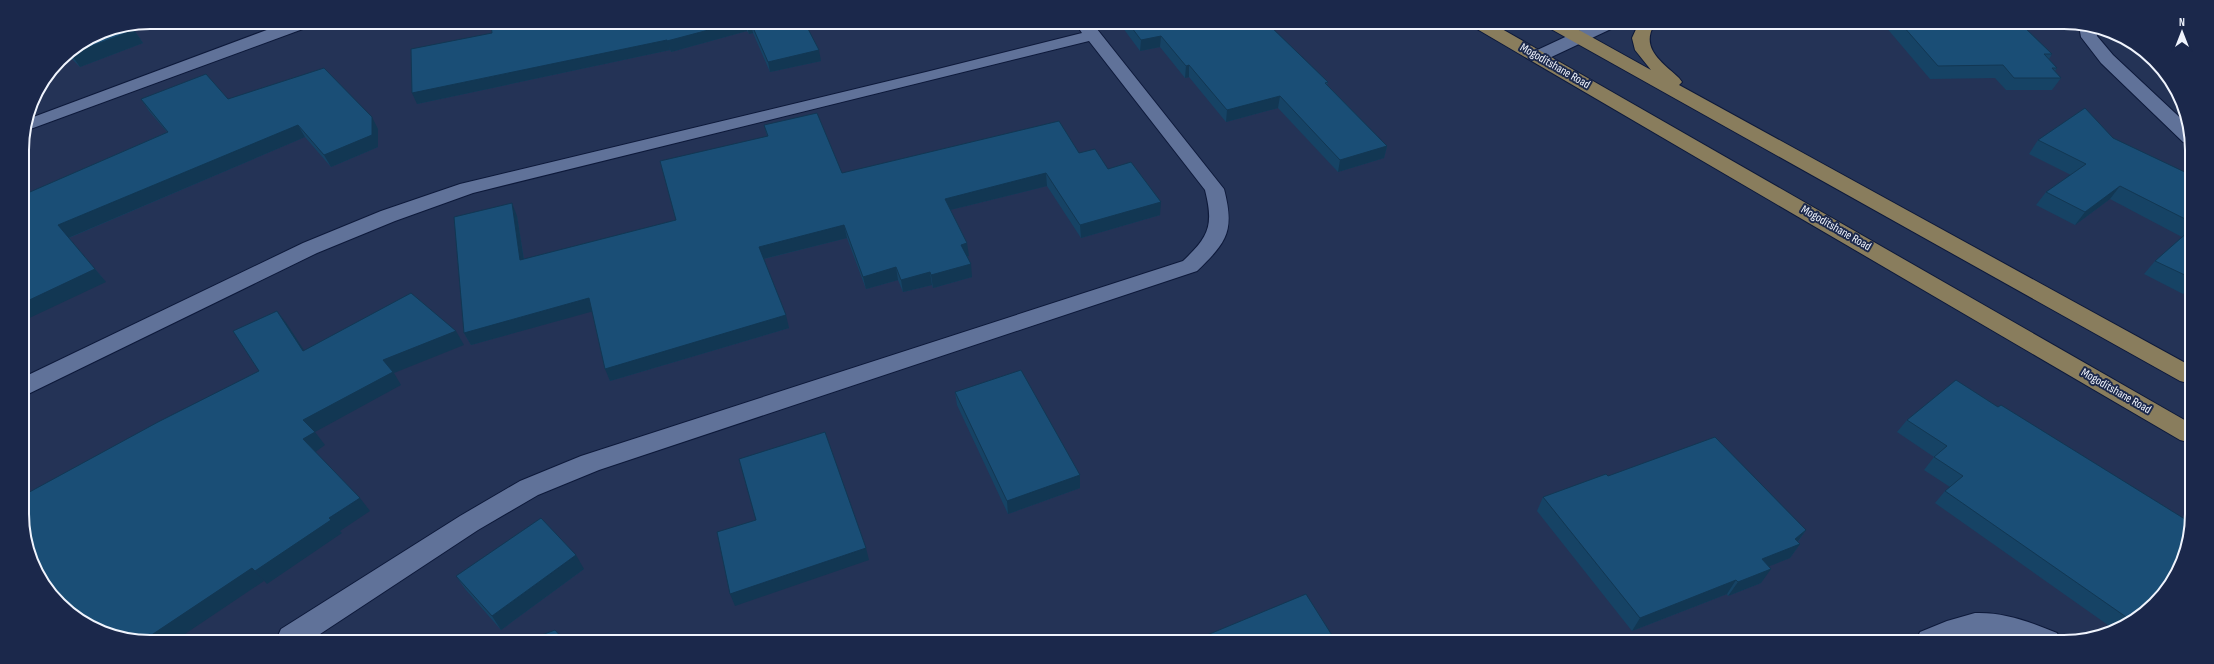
<svg xmlns="http://www.w3.org/2000/svg" width="2214" height="664" viewBox="0 0 2214 664" font-family="'Sofia Sans Condensed',sans-serif">
<style>
.lines{fill:none;stroke-linecap:round;stroke-linejoin:round}
.minor-casing{stroke:#0d193a;stroke-width:2}
.major-casing{stroke:#0d193a;stroke-width:2}
.minor{fill:#607299;fill-rule:evenodd}
.major{fill:#897d5d;fill-rule:evenodd}
.wall{fill:#164365}
.shaded-wall{fill:#123753}
.building{fill:#1a4e76;stroke:#123753}
.labels{text-anchor:middle;dominant-baseline:central;stroke-width:4;stroke-linejoin:round;paint-order:stroke}
.street-label{font-size:12px;fill:#f0f4fd;stroke:#1b284b}
.rim{fill:none;stroke:#f0f4fd;stroke-width:2}
</style>
<rect width="100%" height="100%" fill="#243356"/>
<g class="lines">
<defs>
<path id="minor" d="M 288,22 L 313,22 L 311,26 L 25,131 L 28,119 Z
M 1076,24 L 1093,24 L 1224,189 C 1235,231 1227,242 1197,271 L 599,470 L 538,495 L 478,530 L 314,638 L 277,638 L 281,629 L 460,516 L 520,481 L 581,456 L 1183,261 C 1209,236 1214,226 1205,190 L 1089,41 L 473,193 L 395,221 L 317,253 L 24,396 L 24,377 L 303,243 L 381,211 L 460,184 L 926,72 L 1082,33 Z
M 1591,25 L 1613,25 L 1611,29 L 1545,60 L 1533,60 L 1530,56 L 1533,52 Z
M 2079,26 L 2095,26 L 2097,36 L 2113,55 L 2190,127 L 2189,144 L 2183,142 L 2101,63 L 2081,37 Z
M 1975,613 C 2005,612 2030,622 2057,633 L 2061,642 L 2016,642 L 1988,637 L 1959,642 L 1916,641 L 1920,632 L 1947,621 Z"/>
<path id="major" d="M 1475,25 L 1495,25 L 2188,422 L 2188,442 L 2180,440 L 1477,29 Z
M 1549,25 L 1570,25 L 1651,70 L 1635,50 L 1632,38 L 1638,25 L 1654,25 C 1640,49 1663,63 1679,78 L 1682,82 L 1679,85 L 2189,365 L 2188,383 L 2180,381 L 1551,29 Z"/>
</defs>
<!-- minor casing -->
<use href="#minor" class="minor-casing"/>
<!-- major casing -->
<use href="#major" class="major-casing"/>
<!-- minor -->
<use href="#minor" class="minor"/>
<!-- major -->
<use href="#major" class="major"/>
</g>
<!-- wall -->
<path class="wall" d="M 491,23 L 805,23 L 821,61 L 770,72 L 753,33 L 749,34 L 747,31 L 671,52 L 670,50 L 417,104 L 492,33 Z
M 1120,24 L 1268,24 L 1328,82 L 1327,85 L 1387,146 L 1384,158 L 1338,172 L 1278,108 L 1226,122 L 1189,77 L 1185,78 L 1160,47 L 1140,51 Z
M 1885,26 L 2023,26 L 2052,54 L 2049,59 L 2057,68 L 2055,71 L 2061,78 L 2052,90 L 2006,90 L 1995,78 L 1930,79 Z
M 134,30 L 143,43 L 80,67 L 67,54 L 101,32 Z
M 141,99 L 228,99 L 378,129 L 378,147 L 331,167 L 305,137 L 69,238 L 106,282 L 23,195 L 167,132 L 149,111 Z
M 764,125 L 842,173 L 1079,153 L 1108,169 L 1160,215 L 1081,238 L 1047,186 L 950,210 L 969,256 L 967,256 L 972,277 L 933,288 L 932,285 L 903,292 L 898,280 L 866,289 L 847,238 L 764,259 L 789,328 L 610,381 L 592,311 L 471,345 L 464,333 L 517,216 L 524,259 L 676,220 L 767,136 Z
M 2113,138 L 2189,174 L 2189,290 L 2183,294 L 2144,274 L 2155,261 L 2182,237 L 2110,199 L 2075,225 L 2036,205 L 2046,192 L 2071,175 L 2029,154 L 2038,140 Z
M 1956,380 L 2129,619 L 2115,630 L 1935,503 L 1945,491 L 1950,487 L 1924,470 L 1934,457 L 1897,432 L 1907,420 Z
M 955,392 L 1080,475 L 1080,488 L 1008,514 L 957,405 Z
M 1608,476 L 1806,530 L 1798,542 L 1800,544 L 1790,558 L 1769,566 L 1761,583 L 1728,596 L 1727,594 L 1632,631 L 1537,511 L 1543,497 Z
M 584,569 L 501,630 L 466,590 L 456,576 Z"/>
<!-- shaded-wall -->
<path class="shaded-wall" d="M 735,23 L 745,23 L 747,31 L 671,52 L 667,41 Z
M 748,23 L 751,23 L 753,33 L 749,34 L 746,24 Z
M 134,30 L 143,43 L 80,67 L 71,54 Z
M 1161,36 L 1160,47 L 1140,51 L 1141,40 Z
M 667,40 L 670,50 L 417,104 L 412,93 Z
M 819,50 L 821,61 L 770,72 L 768,62 Z
M 1189,65 L 1189,77 L 1185,78 L 1186,66 Z
M 1280,96 L 1278,108 L 1226,122 L 1227,110 Z
M 372,117 L 378,129 L 378,147 L 331,167 L 324,155 Z
M 298,125 L 305,137 L 68,238 L 58,225 Z
M 1387,146 L 1384,158 L 1338,172 L 1340,160 Z
M 1046,173 L 1047,186 L 946,211 L 945,199 Z
M 2120,186 L 2110,199 L 2075,225 L 2085,212 Z
M 1161,202 L 1160,215 L 1081,238 L 1080,225 Z
M 512,203 L 517,216 L 526,273 L 520,260 Z
M 844,225 L 847,238 L 763,259 L 759,247 Z
M 967,243 L 969,256 L 963,257 L 961,245 Z
M 971,264 L 972,277 L 933,288 L 931,275 Z
M 896,267 L 898,280 L 866,289 L 863,277 Z
M 95,269 L 106,282 L 23,321 L 23,303 Z
M 930,272 L 932,285 L 903,292 L 901,280 Z
M 589,298 L 594,311 L 471,345 L 464,333 Z
M 277,311 L 287,324 L 313,364 L 303,351 Z
M 786,315 L 789,328 L 610,381 L 605,369 Z
M 456,331 L 464,345 L 394,373 L 401,385 L 315,432 L 325,445 L 314,453 L 303,439 L 303,420 L 383,360 Z
M 1080,475 L 1080,488 L 1008,514 L 1007,501 Z
M 360,498 L 370,511 L 340,531 L 342,533 L 267,584 L 255,571 L 329,518 Z
M 1806,530 L 1796,544 L 1800,544 L 1790,558 L 1752,573 L 1762,559 L 1795,539 Z
M 866,548 L 869,560 L 735,606 L 730,594 Z
M 576,555 L 584,569 L 501,630 L 492,616 Z
M 252,568 L 264,581 L 179,638 L 147,638 Z
M 1771,569 L 1761,583 L 1728,596 L 1738,582 Z
M 1736,580 L 1727,594 L 1632,631 L 1640,618 Z"/>
<!-- building -->
<path class="building" d="M 491,23 L 735,23 L 667,41 L 667,40 L 412,93 L 411,49 L 492,33 Z
M 751,23 L 805,23 L 819,50 L 768,62 Z
M 1129,24 L 1268,24 L 1328,82 L 1325,83 L 1387,146 L 1340,160 L 1280,96 L 1227,110 L 1189,65 L 1186,66 L 1161,36 L 1141,40 Z
M 130,26 L 134,30 L 71,54 L 70,53 L 101,32 Z
M 1903,26 L 2023,26 L 2052,54 L 2044,54 L 2057,68 L 2052,68 L 2061,78 L 2014,78 L 2003,65 L 1938,66 Z
M 324,68 L 372,117 L 372,135 L 324,155 L 298,125 L 58,225 L 95,269 L 23,303 L 23,195 L 168,132 L 141,99 L 206,74 L 228,99 Z
M 2085,108 L 2113,138 L 2189,174 L 2189,221 L 2120,186 L 2085,212 L 2046,192 L 2086,164 L 2038,140 Z
M 817,113 L 842,173 L 1059,121 L 1079,153 L 1095,149 L 1108,169 L 1131,162 L 1161,202 L 1080,225 L 1046,173 L 945,199 L 967,243 L 961,245 L 971,264 L 931,275 L 930,272 L 901,280 L 896,267 L 863,277 L 844,225 L 759,247 L 786,315 L 605,369 L 589,298 L 464,333 L 454,217 L 512,203 L 520,260 L 676,220 L 660,161 L 768,136 L 764,125 Z
M 2189,231 L 2189,277 L 2155,261 Z
M 411,293 L 456,331 L 383,360 L 393,372 L 303,420 L 315,432 L 303,439 L 360,498 L 329,518 L 331,520 L 255,571 L 252,568 L 147,638 L 117,638 L 86,625 L 54,598 L 24,539 L 24,495 L 158,422 L 259,371 L 233,331 L 277,311 L 303,351 Z
M 1021,370 L 1080,475 L 1007,501 L 955,392 Z
M 1956,380 L 1998,407 L 2001,405 L 2188,521 L 2188,547 L 2177,572 L 2129,619 L 1945,491 L 1963,476 L 1934,457 L 1947,446 L 1907,420 Z
M 825,432 L 866,548 L 730,594 L 717,532 L 756,520 L 739,459 Z
M 1715,437 L 1806,530 L 1795,539 L 1800,544 L 1762,559 L 1771,569 L 1738,582 L 1736,580 L 1640,618 L 1543,497 L 1606,474 L 1608,476 Z
M 541,518 L 576,555 L 492,616 L 456,576 Z
M 1306,594 L 1335,640 L 1195,640 Z
M 555,630 L 563,639 L 531,639 Z"/>
<g class="labels">
<!-- street labels -->
<g class="street-label">
<text transform="translate(1555 66) rotate(30)">Mogoditshane Road</text>
<text transform="translate(1836 228) rotate(30)">Mogoditshane Road</text>
<text transform="translate(2116 391) rotate(30)">Mogoditshane Road</text>
</g>
</g>
<!-- crop -->
<path d="M0 0H2214V664H0ZM150 29H2064A121 121 0 0 1 2185 150V514A121 121 0 0 1 2064 635H150A121 121 0 0 1 29 514V150A121 121 0 0 1 150 29Z" fill="#1b284b" fill-rule="evenodd"/>
<path class="rim" d="M150 29H2064A121 121 0 0 1 2185 150V514A121 121 0 0 1 2064 635H150A121 121 0 0 1 29 514V150A121 121 0 0 1 150 29Z"/>
<!-- north arrow -->
<g transform="translate(2182 32)" stroke="#1b284b" stroke-width="3" paint-order="stroke">
<path d="M0-3L7 15L0 10L-7 15Z" fill="#f0f4fd"/>
<text y="-6" font-size="11" font-weight="bold" text-anchor="middle" fill="#f0f4fd">N</text>
</g>
</svg>
